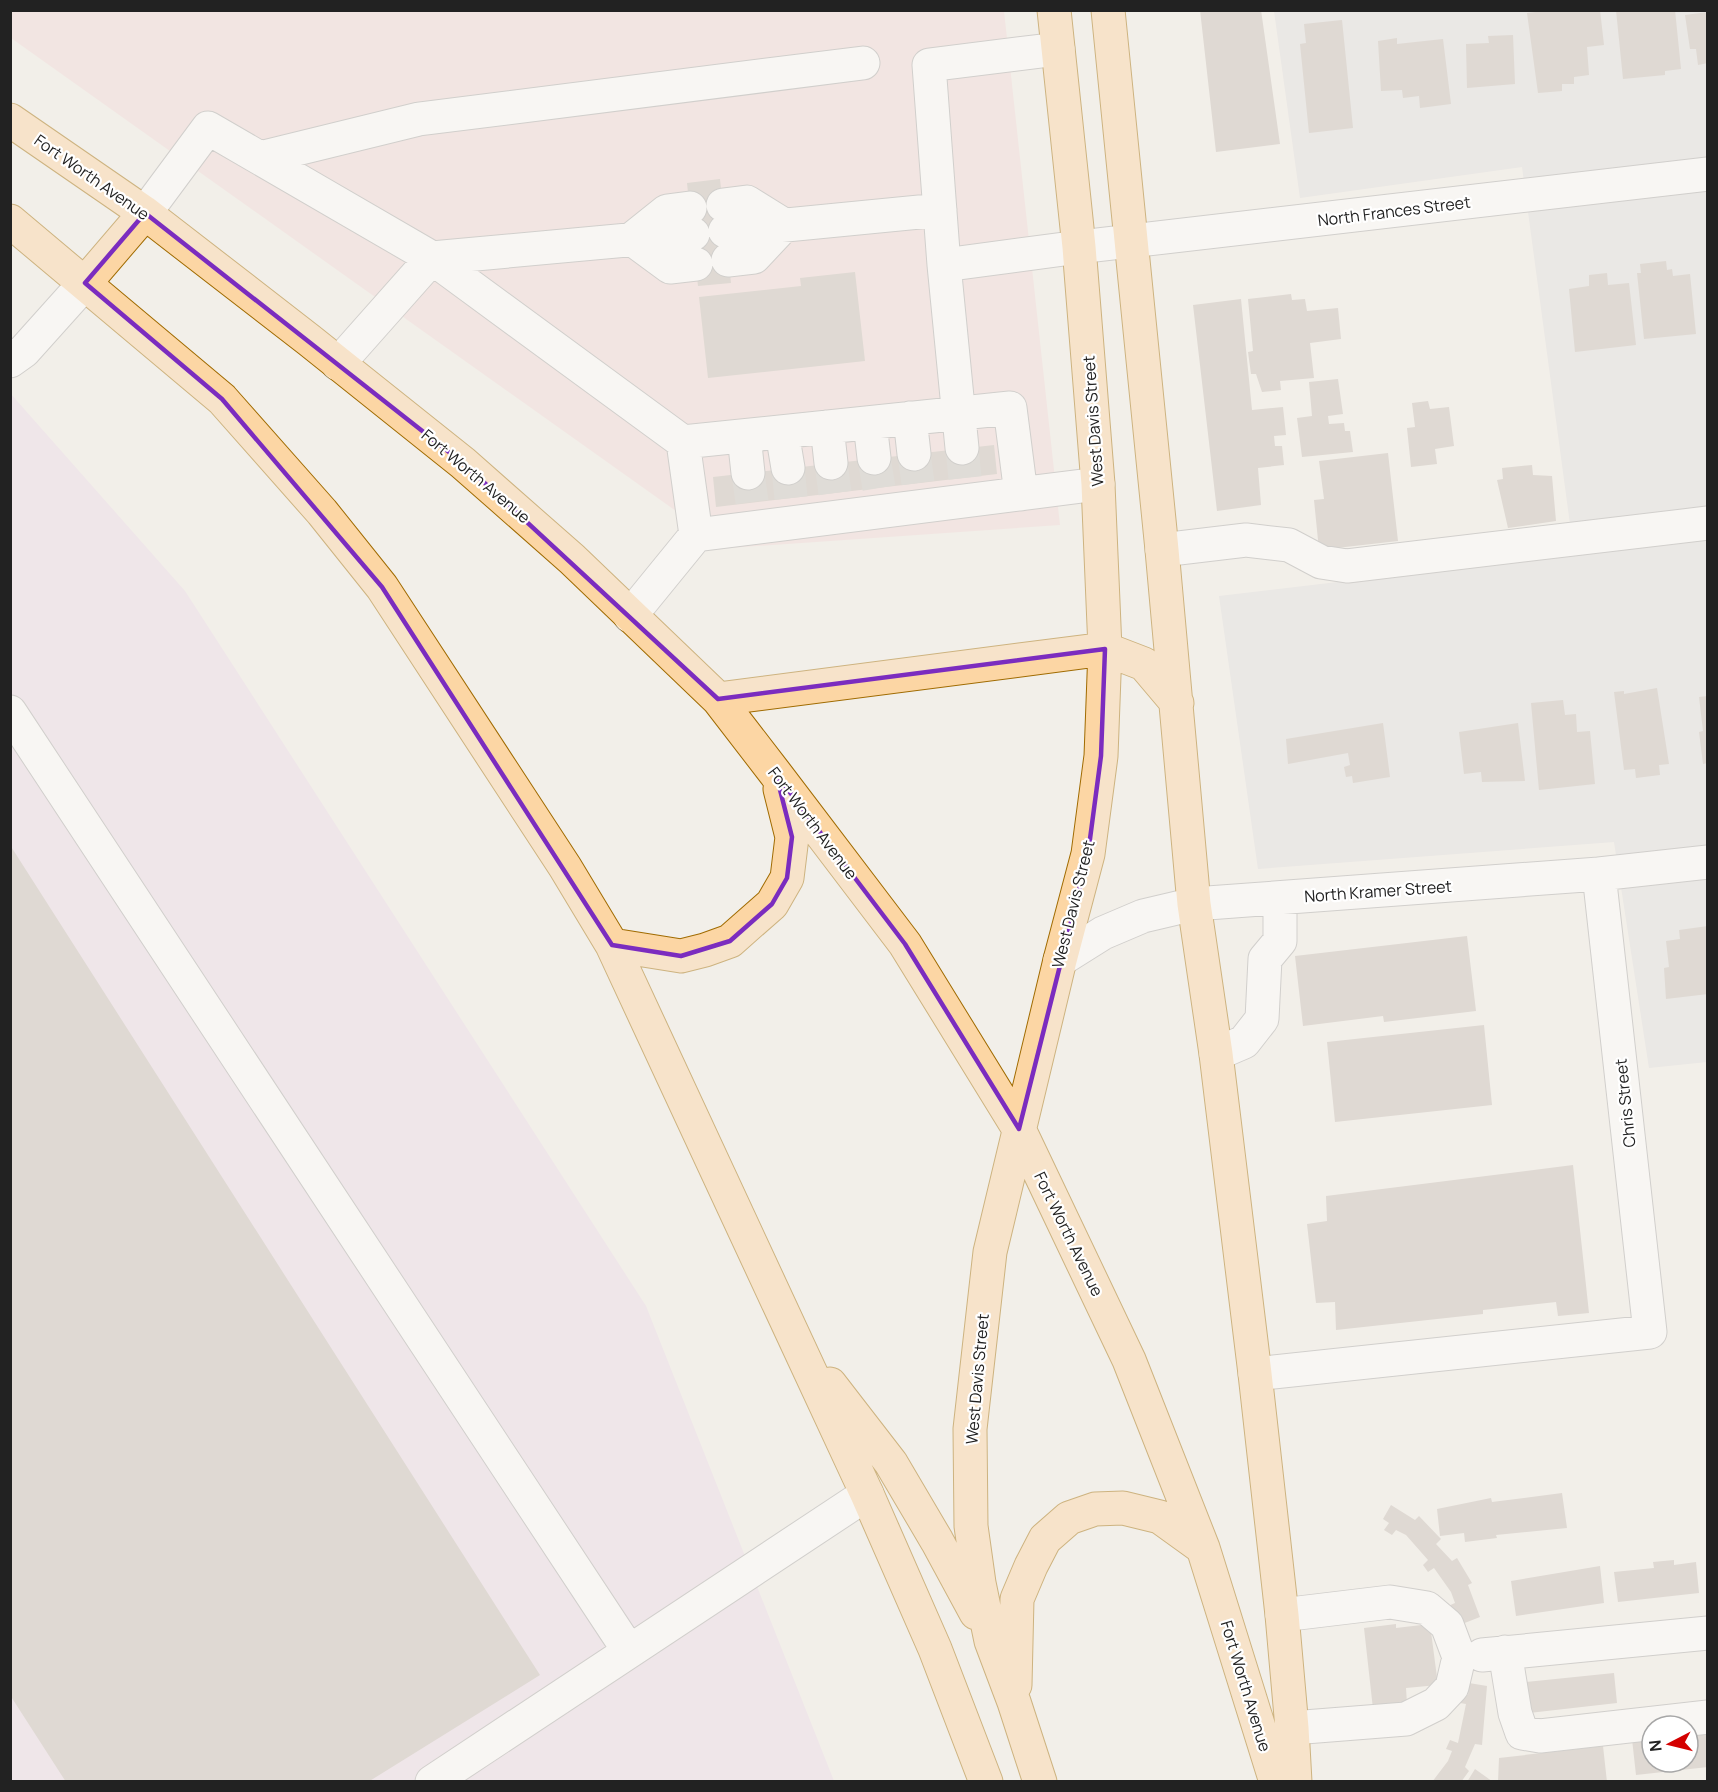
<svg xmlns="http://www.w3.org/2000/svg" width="1718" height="1792" viewBox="0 0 1718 1792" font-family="Manrope,sans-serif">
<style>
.residential{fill:#e0dfdf}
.commercial{fill:#f2dad9}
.industrial{fill:#ebdbe8}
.building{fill:#c7bfb8}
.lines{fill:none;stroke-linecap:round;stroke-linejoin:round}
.minor-tunnel{stroke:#c8c6c1;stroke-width:33;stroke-dasharray:33 16;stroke-linecap:butt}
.minor-casing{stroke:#a9a9a9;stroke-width:35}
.major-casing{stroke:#a06b00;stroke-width:35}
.minor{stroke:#fff;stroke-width:33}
.major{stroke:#fcd6a4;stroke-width:33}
.marked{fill:none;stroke:#7b2cbf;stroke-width:4.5;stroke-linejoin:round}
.labels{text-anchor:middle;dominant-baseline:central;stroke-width:4.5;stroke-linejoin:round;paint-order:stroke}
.street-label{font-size:16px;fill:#222;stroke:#fff}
</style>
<rect width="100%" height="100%" fill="#f2efe9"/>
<!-- residential -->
<path class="residential" d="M 1274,11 L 1707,11 L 1707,1062 L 1649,1068 L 1614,842 L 1258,869 L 1219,596 L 1574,554 L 1522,167 L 1300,198 Z"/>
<!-- commercial -->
<path class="commercial" d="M 11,10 L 1004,11 L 1060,525 L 728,548 L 11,38 Z"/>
<!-- industrial -->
<path class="industrial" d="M 10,393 L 185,591 L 646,1306 L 834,1781 L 11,1781 Z"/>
<!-- building -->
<path class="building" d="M 1200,10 L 1261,10 L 1280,144 L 1216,152 Z
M 1553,10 L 1600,10 L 1604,45 L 1587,47 L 1589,75 L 1574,77 L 1574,84 L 1562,84 L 1562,91 L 1538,93 L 1527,13 Z
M 1616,10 L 1675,10 L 1681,69 L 1665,71 L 1665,75 L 1623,79 Z
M 1708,12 L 1708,63 L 1698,65 L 1696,49 L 1690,49 L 1685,15 Z
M 1342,20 L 1353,128 L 1309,133 L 1300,44 L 1306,43 L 1304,24 Z
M 1513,35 L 1515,84 L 1467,88 L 1466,44 L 1489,43 L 1488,36 Z
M 1397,38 L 1397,44 L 1443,39 L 1451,104 L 1420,108 L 1419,96 L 1403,98 L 1402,90 L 1381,91 L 1378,41 Z
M 720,179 L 731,283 L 698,286 L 687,183 Z
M 1666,261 L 1667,270 L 1672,269 L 1673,276 L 1690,274 L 1696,334 L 1644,339 L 1637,273 L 1641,273 L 1640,264 Z
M 855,272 L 865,361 L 708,378 L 699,297 L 801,286 L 800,278 Z
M 1607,273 L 1608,285 L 1629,283 L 1636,345 L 1575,352 L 1569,289 L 1589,286 L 1589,275 Z
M 1291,294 L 1292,300 L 1305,299 L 1307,311 L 1338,308 L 1341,339 L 1310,343 L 1314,378 L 1280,381 L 1281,390 L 1262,392 L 1256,374 L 1251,374 L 1248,352 L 1253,351 L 1248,299 Z
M 1241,299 L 1252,410 L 1283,407 L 1286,435 L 1274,436 L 1275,446 L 1282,446 L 1284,465 L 1258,468 L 1261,505 L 1217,511 L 1193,305 Z
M 1338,379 L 1343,414 L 1328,416 L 1329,424 L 1344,423 L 1345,431 L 1350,431 L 1353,452 L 1302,457 L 1297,418 L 1312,416 L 1309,382 Z
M 1428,401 L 1430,409 L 1449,407 L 1454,446 L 1435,449 L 1437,464 L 1411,467 L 1407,428 L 1415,427 L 1412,403 Z
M 994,445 L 997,474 L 716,507 L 713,477 Z
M 1388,453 L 1398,541 L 1319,550 L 1314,500 L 1324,499 L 1319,461 Z
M 1532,465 L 1533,475 L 1552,476 L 1556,521 L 1508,528 L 1497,480 L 1503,479 L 1502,468 Z
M 1657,688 L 1669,764 L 1659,765 L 1660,775 L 1636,778 L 1635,769 L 1624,770 L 1614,692 L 1624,691 L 1624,694 Z
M 1708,696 L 1708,763 L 1703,764 L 1699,732 L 1703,731 L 1699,697 Z
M 1563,700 L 1565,715 L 1576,714 L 1577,732 L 1590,731 L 1595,784 L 1539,790 L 1531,703 Z
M 1383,723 L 1390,777 L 1353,783 L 1352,776 L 1346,777 L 1344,767 L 1350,765 L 1348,753 L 1288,764 L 1286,739 Z
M 1518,723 L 1525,781 L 1482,782 L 1481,772 L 1464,774 L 1459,732 Z
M 10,845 L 540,1675 L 368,1782 L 66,1782 L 10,1695 Z
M 1708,926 L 1708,994 L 1666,999 L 1664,968 L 1669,967 L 1666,941 L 1680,939 L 1679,930 Z
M 1467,936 L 1476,1011 L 1384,1022 L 1383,1016 L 1303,1026 L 1295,956 Z
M 1484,1025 L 1492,1105 L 1335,1122 L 1327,1042 Z
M 1573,1165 L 1589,1313 L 1558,1316 L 1556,1302 L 1483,1310 L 1483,1314 L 1336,1330 L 1335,1302 L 1316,1303 L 1307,1224 L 1327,1221 L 1326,1196 Z
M 1562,1493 L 1567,1528 L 1496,1535 L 1497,1538 L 1465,1542 L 1464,1533 L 1440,1536 L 1437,1509 L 1491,1498 L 1492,1502 Z
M 1391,1505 L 1415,1520 L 1419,1516 L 1441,1539 L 1436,1544 L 1452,1561 L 1457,1558 L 1472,1583 L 1468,1585 L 1480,1617 L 1462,1624 L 1458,1612 L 1450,1616 L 1446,1607 L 1455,1603 L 1451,1592 L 1434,1568 L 1428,1572 L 1423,1565 L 1428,1560 L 1406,1535 L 1396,1530 L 1392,1535 L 1384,1530 L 1389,1523 L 1383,1519 Z
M 1674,1560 L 1674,1565 L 1696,1562 L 1699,1593 L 1618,1602 L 1614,1572 L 1654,1568 L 1653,1562 Z
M 1600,1566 L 1604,1603 L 1516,1616 L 1511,1581 Z
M 1396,1624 L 1396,1628 L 1430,1624 L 1438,1685 L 1406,1688 L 1407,1704 L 1373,1709 L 1364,1628 Z
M 1614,1673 L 1617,1703 L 1529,1713 L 1526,1682 Z
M 1469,1683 L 1487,1686 L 1482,1745 L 1475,1744 L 1465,1767 L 1469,1771 L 1461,1782 L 1432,1782 L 1448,1761 L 1452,1751 L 1446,1749 L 1450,1740 L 1458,1743 L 1466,1704 L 1460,1703 L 1461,1694 L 1468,1695 Z
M 1708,1731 L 1708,1767 L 1636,1775 L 1632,1739 L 1652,1737 L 1652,1762 L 1688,1762 L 1688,1733 Z
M 1603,1746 L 1607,1782 L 1498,1782 L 1499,1758 Z
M 1475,1769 L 1489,1779 L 1493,1782 L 1467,1782 Z"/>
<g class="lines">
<!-- minor-tunnel -->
<path class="minor-tunnel" d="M 962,448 L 965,478
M 914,454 L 918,483
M 874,458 L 879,488
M 831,463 L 835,493
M 788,468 L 791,498
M 748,473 L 752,502"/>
<defs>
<path id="minor" d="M 260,158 L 419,119 L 863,63
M 723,205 L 747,202 L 784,225 L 754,257 L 728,260
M 690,208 L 667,211 L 632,239 L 670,267 L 696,264
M 145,213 L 208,128 L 432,258 L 693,234
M 725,231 L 940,210
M 944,265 L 1079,247 L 1708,174
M 10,361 L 24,351 L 85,283
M 338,364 L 432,258 L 683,442 L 1010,408 L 1021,494
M 910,418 L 914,454
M 870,423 L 874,458
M 827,427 L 831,463
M 782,432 L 788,468
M 744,436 L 748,473
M 683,442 L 696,535
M 962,448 L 944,265 L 929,65 L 1058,49
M 1162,550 L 1246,540 L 1289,545 L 1321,562 L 1347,566 L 1708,523
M 630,616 L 696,535 L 1098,484
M 10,712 L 629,1651
M 1060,960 L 1103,933 L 1143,916 L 1194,904 L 1599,874 L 1708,862
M 1216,1054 L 1244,1042 L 1262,1019 L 1265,959 L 1280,941 L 1280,898
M 1255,1374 L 1650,1332 L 1599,874
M 1282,1615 L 1390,1602 L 1427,1608 L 1447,1625 L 1459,1657 L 1452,1687 L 1436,1704 L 1406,1719 L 1292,1728
M 1505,1652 L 1515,1713 L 1522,1733 L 1540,1736 L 1708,1717
M 1482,1655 L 1708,1633
M 432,1782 L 867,1494"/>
<path id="major" d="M 1108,10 L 1162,550 L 1194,904 L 1216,1054 L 1255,1374 L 1282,1615 L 1292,1728 L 1295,1782
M 10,120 L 145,213 L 309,340 L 463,463 L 572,559 L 718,699 L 775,773 L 905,944 L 1019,1129 L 1129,1360 L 1203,1548 L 1276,1782
M 10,221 L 222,399 L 322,512 L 382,587 L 565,867 L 612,945 L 867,1494 L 935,1649 L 986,1782
M 85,283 L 145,213
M 718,699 L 1105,649 L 1144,664 L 1177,703
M 612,945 L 681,956 L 705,950 L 730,941 L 772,904 L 787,878 L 792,837 L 780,789
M 830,1384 L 891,1463 L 937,1541 L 976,1613
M 1015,1685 L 1017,1599 L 1031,1566 L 1045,1539 L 1069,1518 L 1095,1509 L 1123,1508 L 1160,1517 L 1203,1548
M 1040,1782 L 1014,1702 L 991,1641 L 979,1583 L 971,1526 L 970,1429 L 990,1252 L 1060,960 L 1088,854 L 1101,756 L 1105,649 L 1098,484 L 1079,247 L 1054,10"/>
</defs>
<!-- minor casing -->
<use href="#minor" class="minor-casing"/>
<!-- major casing -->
<use href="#major" class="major-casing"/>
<!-- minor -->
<use href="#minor" class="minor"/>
<!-- major -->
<use href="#major" class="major"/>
</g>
<!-- marked area -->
<path d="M0 0H1718V1792H0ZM 145,213 L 463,463 L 718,699 L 1105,649 L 1101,756 L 1088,854 L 1019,1129 L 905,944 L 776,774 L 792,837 L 787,878 L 772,904 L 730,941 L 681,956 L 612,945 L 382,587 L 222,399 L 85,283 Z" fill="#f2efe9" fill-opacity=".55" fill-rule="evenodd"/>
<path class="marked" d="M 145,213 L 463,463 L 718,699 L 1105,649 L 1101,756 L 1088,854 L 1019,1129 L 905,944 L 776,774 L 792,837 L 787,878 L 772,904 L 730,941 L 681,956 L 612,945 L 382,587 L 222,399 L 85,283 Z"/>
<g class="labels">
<!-- street labels -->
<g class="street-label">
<text transform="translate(92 177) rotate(35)">Fort Worth Avenue</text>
<text transform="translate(1394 211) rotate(-7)">North Frances Street</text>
<text transform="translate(1093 421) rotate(-94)">West Davis Street</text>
<text transform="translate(476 476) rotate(40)">Fort Worth Avenue</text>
<text transform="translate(813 823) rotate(53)">Fort Worth Avenue</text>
<text transform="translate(1378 891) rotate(-4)">North Kramer Street</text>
<text transform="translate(1073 904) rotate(-76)">West Davis Street</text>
<text transform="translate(1625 1103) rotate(-96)">Chris Street</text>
<text transform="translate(1069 1234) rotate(64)">Fort Worth Avenue</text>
<text transform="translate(977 1379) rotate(-85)">West Davis Street</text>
<text transform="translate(1246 1686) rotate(73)">Fort Worth Avenue</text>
</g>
</g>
<!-- border -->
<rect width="1718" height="1792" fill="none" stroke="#222222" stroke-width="24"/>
<!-- north arrow -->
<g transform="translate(1670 1744) rotate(263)"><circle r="28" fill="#ffffff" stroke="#a7a7a7" stroke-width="1.5"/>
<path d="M0-4.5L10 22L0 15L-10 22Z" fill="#d40000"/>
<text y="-9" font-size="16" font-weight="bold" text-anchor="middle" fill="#222222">N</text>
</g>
</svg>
